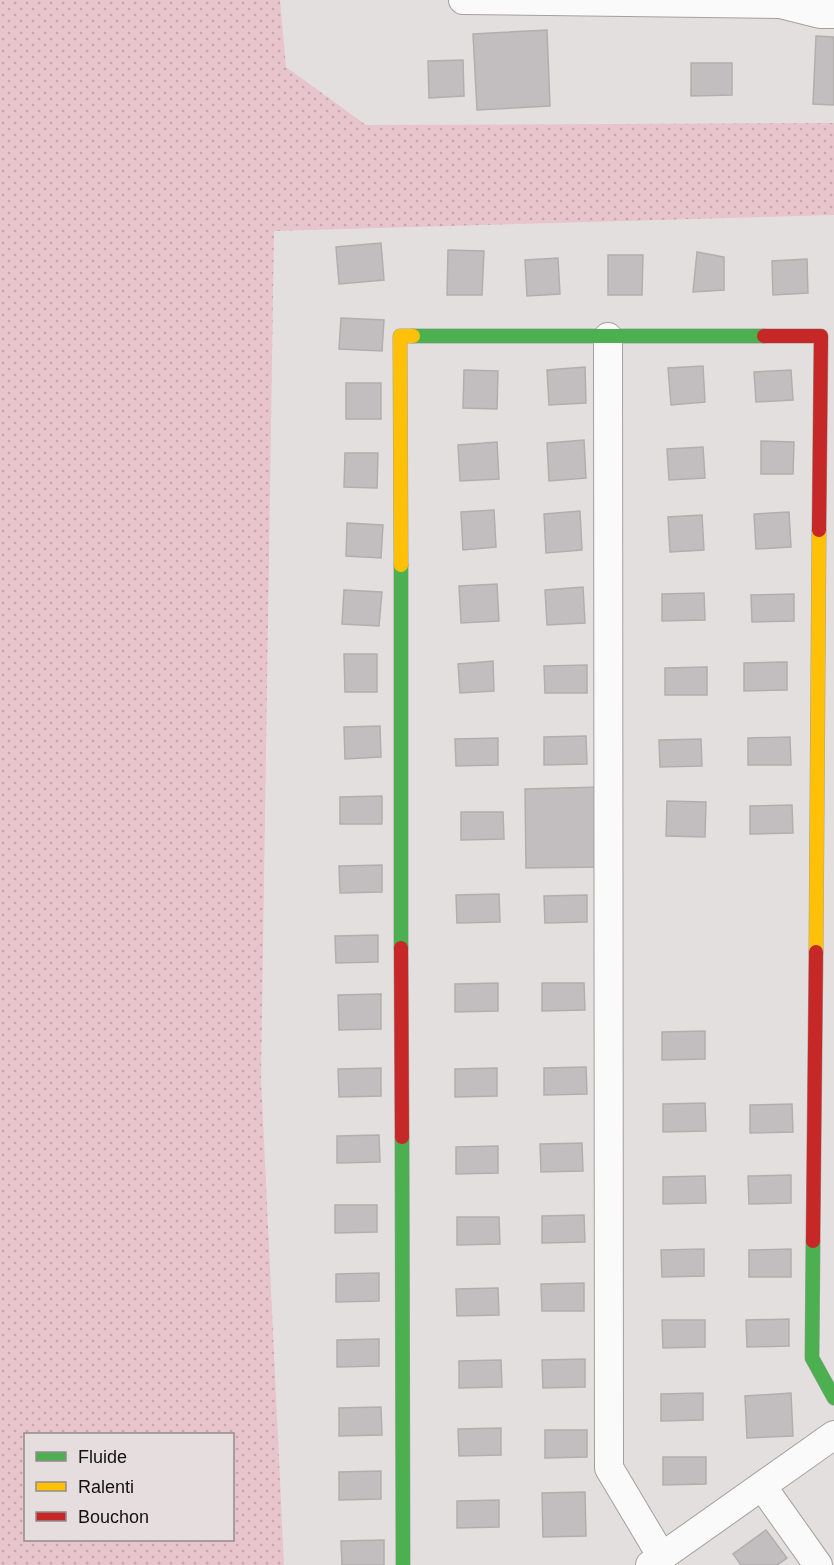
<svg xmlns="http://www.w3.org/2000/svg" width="834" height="1565" viewBox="0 0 834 1565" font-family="Arial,sans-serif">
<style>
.grass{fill:url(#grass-dots);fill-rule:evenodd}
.building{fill:#c2bebf;stroke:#b2aeaf;stroke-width:1.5}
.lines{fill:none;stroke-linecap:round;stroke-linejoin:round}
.street-casing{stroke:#a4a0a0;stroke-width:30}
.fast-casing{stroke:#a4a0a0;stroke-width:15}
.slow-casing{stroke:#a4a0a0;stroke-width:15}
.jam-casing{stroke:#a4a0a0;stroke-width:15}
.street{stroke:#fbfafa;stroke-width:28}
.fast{stroke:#4caf50;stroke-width:14}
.slow{stroke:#ffc107;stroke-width:14}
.jam{stroke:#c62828;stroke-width:14}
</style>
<defs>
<pattern id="grass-dots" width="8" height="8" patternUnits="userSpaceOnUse" patternTransform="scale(1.5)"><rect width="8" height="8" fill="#e8c4cc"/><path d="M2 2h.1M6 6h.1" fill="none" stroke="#c6a7ae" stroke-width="1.8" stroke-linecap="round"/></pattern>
</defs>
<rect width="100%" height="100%" fill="#e4dfdf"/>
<!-- grass -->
<path class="grass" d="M 0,0 L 280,0 L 286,67 L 366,125 L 834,123 L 834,215 L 274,231 L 261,1078 L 284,1565 L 0,1565 ZM 26,1434 L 232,1434 L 232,1540 L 26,1540 Z"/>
<!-- building -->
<path class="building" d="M 547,30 L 550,106 L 477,110 L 473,34 Z
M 816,36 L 834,37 L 834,105 L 813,104 Z
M 463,60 L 464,96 L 429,98 L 428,61 Z
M 691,63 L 732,63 L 732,95 L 691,96 Z
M 381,243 L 384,280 L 339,284 L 336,247 Z
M 448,250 L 484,251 L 482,295 L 447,295 Z
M 697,252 L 724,257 L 724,290 L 693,292 Z
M 608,255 L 643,255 L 642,295 L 608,295 Z
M 558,258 L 560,294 L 527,296 L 525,260 Z
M 807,259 L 808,293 L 773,295 L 772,261 Z
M 341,318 L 384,320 L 382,351 L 339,349 Z
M 703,366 L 705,402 L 671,405 L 668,368 Z
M 585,367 L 586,403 L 549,405 L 547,370 Z
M 464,370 L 498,371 L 497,409 L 463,408 Z
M 791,370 L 793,400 L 756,402 L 754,372 Z
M 346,383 L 381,383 L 381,419 L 346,419 Z
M 584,440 L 586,478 L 549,481 L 547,443 Z
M 761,441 L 794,442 L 793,474 L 761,474 Z
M 497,442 L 499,479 L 460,481 L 458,445 Z
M 703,447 L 705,478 L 669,480 L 667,449 Z
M 345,453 L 378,453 L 377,488 L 344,487 Z
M 494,510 L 496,547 L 463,550 L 461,512 Z
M 580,511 L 582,550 L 546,553 L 544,514 Z
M 789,512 L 791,547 L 756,549 L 754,514 Z
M 702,515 L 704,550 L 670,552 L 668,517 Z
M 347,523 L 383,525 L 381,558 L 346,556 Z
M 497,584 L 499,621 L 461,623 L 459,586 Z
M 583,587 L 585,623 L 547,625 L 545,590 Z
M 344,590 L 382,592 L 379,626 L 342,624 Z
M 704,593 L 705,620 L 662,621 L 662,594 Z
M 794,594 L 794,621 L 752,622 L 751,595 Z
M 344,654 L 377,654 L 377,692 L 345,692 Z
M 493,661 L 494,691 L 460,693 L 458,664 Z
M 787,662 L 787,690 L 744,691 L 744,663 Z
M 587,665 L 587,693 L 545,693 L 544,666 Z
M 707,667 L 707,695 L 665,695 L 665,668 Z
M 380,726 L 381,757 L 345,759 L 344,727 Z
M 586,736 L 587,764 L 544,765 L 544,737 Z
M 790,737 L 791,765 L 748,765 L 748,738 Z
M 498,738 L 498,765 L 456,766 L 455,739 Z
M 701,739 L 702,766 L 660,767 L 659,740 Z
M 602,787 L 604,867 L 526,868 L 525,789 Z
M 382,796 L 382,824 L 340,824 L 340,797 Z
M 667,801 L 706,802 L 705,837 L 666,836 Z
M 792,805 L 793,833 L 750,834 L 750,806 Z
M 461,812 L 503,812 L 504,839 L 461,840 Z
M 382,865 L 382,892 L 340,893 L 339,866 Z
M 499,894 L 500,922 L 457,923 L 456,895 Z
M 587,895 L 587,922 L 545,923 L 544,896 Z
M 378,935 L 378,962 L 336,963 L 335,936 Z
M 498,983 L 498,1011 L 455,1012 L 455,984 Z
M 542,983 L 584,983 L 585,1010 L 542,1011 Z
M 381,994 L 381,1029 L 339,1030 L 338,995 Z
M 705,1031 L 705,1059 L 662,1060 L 662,1032 Z
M 586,1067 L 587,1094 L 544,1095 L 544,1068 Z
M 381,1068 L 381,1096 L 339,1097 L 338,1069 Z
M 497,1068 L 497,1096 L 455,1097 L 455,1069 Z
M 705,1103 L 706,1131 L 663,1132 L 663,1104 Z
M 792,1104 L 793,1132 L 750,1133 L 750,1105 Z
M 379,1135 L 380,1162 L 337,1163 L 337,1136 Z
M 582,1143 L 583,1171 L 541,1172 L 540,1144 Z
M 498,1146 L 498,1173 L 456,1174 L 456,1147 Z
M 791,1175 L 791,1203 L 749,1204 L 748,1176 Z
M 705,1176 L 706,1203 L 663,1204 L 663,1177 Z
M 335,1205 L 377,1205 L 377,1232 L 335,1233 Z
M 584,1215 L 585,1242 L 542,1243 L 542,1216 Z
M 457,1217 L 499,1217 L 500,1244 L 457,1245 Z
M 704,1249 L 704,1276 L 662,1277 L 661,1250 Z
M 791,1249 L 791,1277 L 749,1277 L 749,1250 Z
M 379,1273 L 379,1301 L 336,1302 L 336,1274 Z
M 584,1283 L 584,1311 L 542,1311 L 541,1284 Z
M 498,1288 L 499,1315 L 457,1316 L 456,1289 Z
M 789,1319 L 789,1346 L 747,1347 L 746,1320 Z
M 662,1320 L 705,1320 L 705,1347 L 663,1348 Z
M 379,1339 L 379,1366 L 337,1367 L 337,1340 Z
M 585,1359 L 585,1387 L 543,1388 L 542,1360 Z
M 501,1360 L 502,1387 L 459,1388 L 459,1361 Z
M 703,1393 L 703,1420 L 661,1421 L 661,1394 Z
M 791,1393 L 793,1436 L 747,1438 L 745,1396 Z
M 381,1407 L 382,1435 L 339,1436 L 339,1408 Z
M 501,1428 L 501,1455 L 459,1456 L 458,1429 Z
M 545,1430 L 587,1430 L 587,1457 L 545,1458 Z
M 663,1457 L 706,1457 L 706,1484 L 663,1485 Z
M 381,1471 L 381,1499 L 339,1500 L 339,1472 Z
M 585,1492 L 586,1536 L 543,1537 L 542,1493 Z
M 499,1500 L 499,1527 L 457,1528 L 457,1501 Z
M 766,1530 L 787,1558 L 777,1565 L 741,1565 L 733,1554 Z
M 384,1540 L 384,1565 L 342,1565 L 341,1541 Z"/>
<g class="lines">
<defs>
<path id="street" d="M 463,0 L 780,4 L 820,14 L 834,14
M 608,337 L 609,1468 L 662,1557
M 762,1486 L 818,1565
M 650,1565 L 834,1435"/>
<path id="fast" d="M 413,336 L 764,336
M 401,565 L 401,948
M 402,1137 L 403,1565
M 813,1241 L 812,1358 L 834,1398"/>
<path id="slow" d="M 401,565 L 400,336 L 413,336
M 816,952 L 819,530"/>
<path id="jam" d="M 764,336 L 821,336 L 819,530
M 401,948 L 402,1137
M 813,1241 L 816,952"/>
</defs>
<!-- street casing -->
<use href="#street" class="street-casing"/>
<!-- fast casing -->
<use href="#fast" class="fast-casing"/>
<!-- slow casing -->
<use href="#slow" class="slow-casing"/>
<!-- jam casing -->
<use href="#jam" class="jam-casing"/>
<!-- street -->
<use href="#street" class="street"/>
<!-- fast -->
<use href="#fast" class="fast"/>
<!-- slow -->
<use href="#slow" class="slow"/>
<!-- jam -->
<use href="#jam" class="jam"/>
</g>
<!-- legend -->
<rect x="24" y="1433" width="210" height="108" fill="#e6ddde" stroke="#928b8c" stroke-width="1.5"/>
<rect x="36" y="1452" width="30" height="9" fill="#4caf50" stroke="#928b8c" stroke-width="1.5"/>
<text x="78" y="1463" font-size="18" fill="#141111">Fluide</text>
<rect x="36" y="1482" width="30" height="9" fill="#ffc107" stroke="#928b8c" stroke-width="1.5"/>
<text x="78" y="1493" font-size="18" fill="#141111">Ralenti</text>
<rect x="36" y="1512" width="30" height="9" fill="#c62828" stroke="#928b8c" stroke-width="1.5"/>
<text x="78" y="1523" font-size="18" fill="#141111">Bouchon</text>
</svg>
